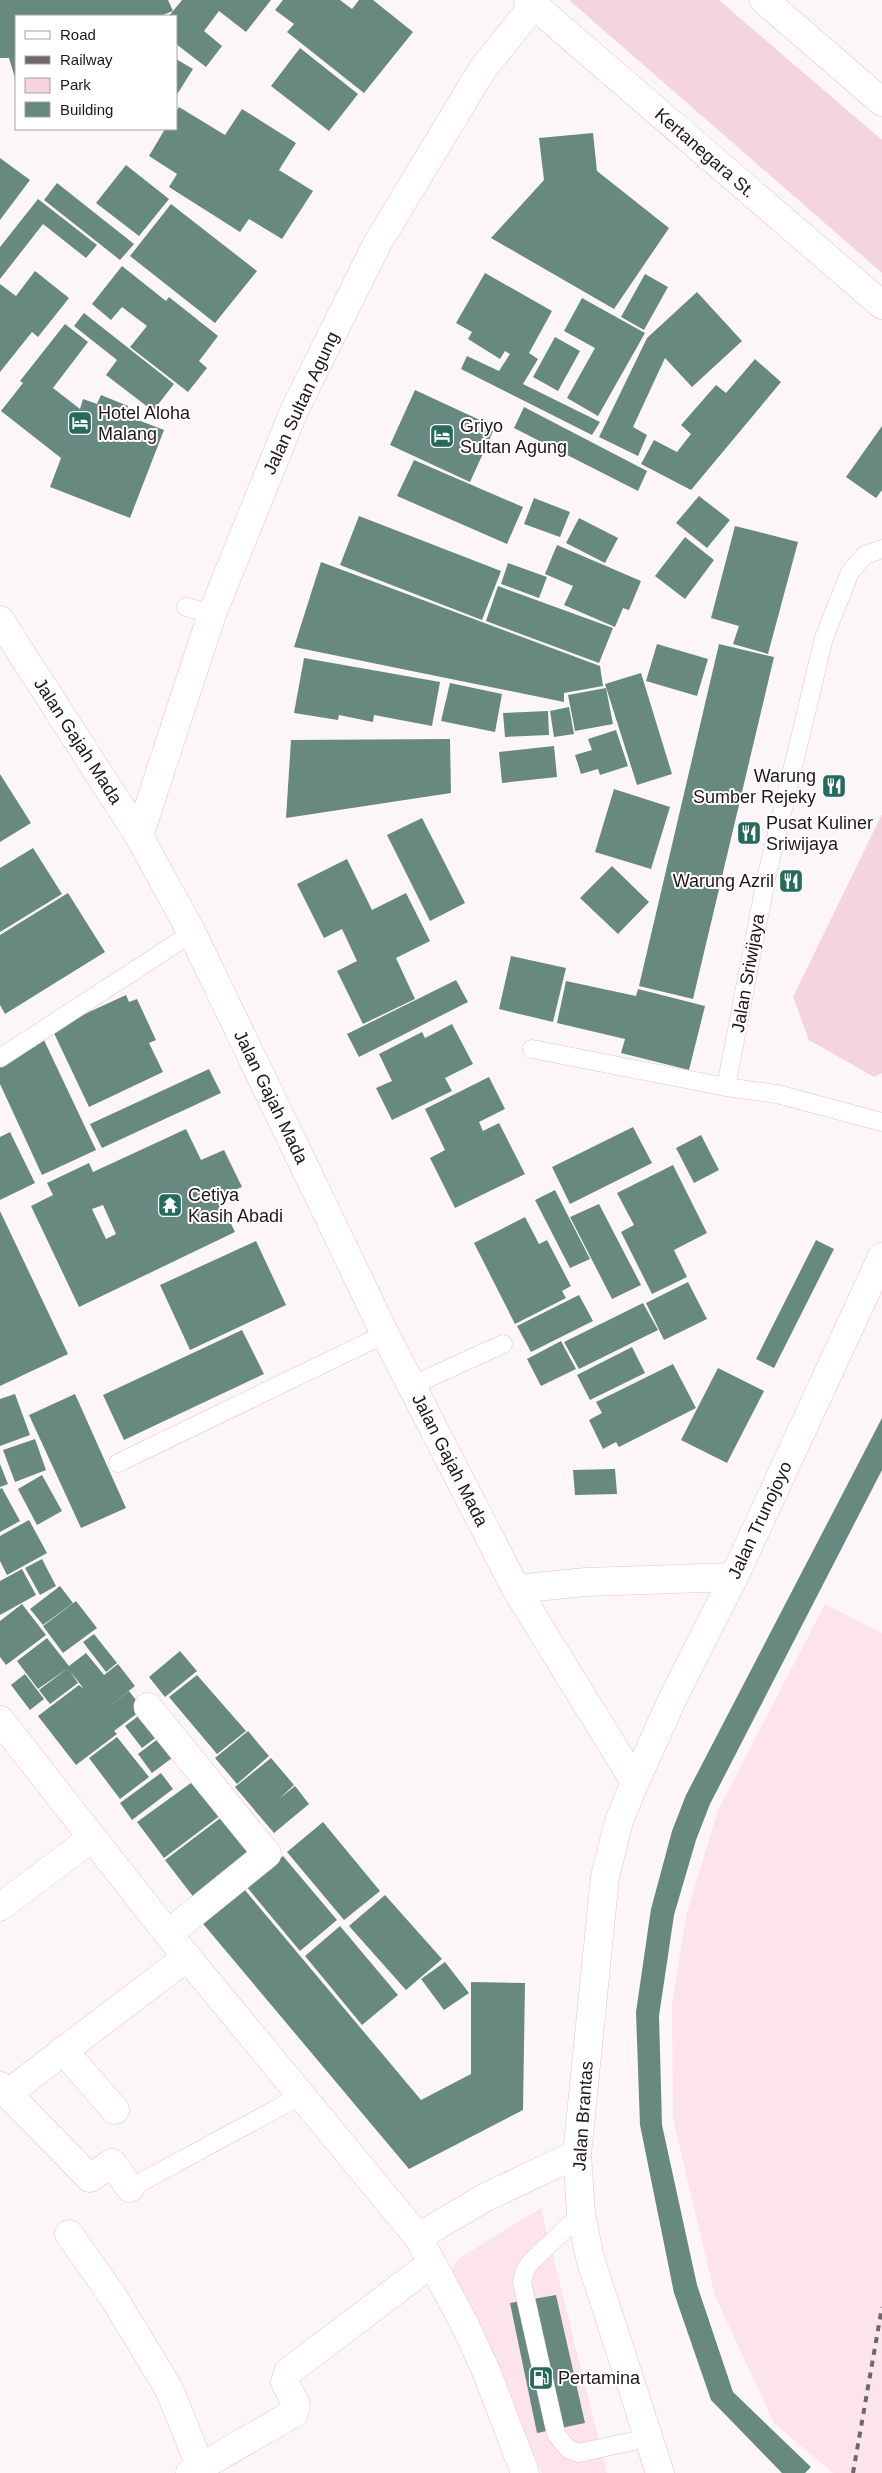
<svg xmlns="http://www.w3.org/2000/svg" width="882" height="2473" viewBox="0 0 882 2473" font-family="Helvetica,sans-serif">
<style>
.built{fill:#fde4ec}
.green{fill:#f3d4df}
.building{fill:#688980;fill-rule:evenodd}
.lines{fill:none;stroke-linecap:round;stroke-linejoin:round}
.lane-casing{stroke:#e3c3ce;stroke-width:19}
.street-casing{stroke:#e3c3ce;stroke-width:29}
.secondary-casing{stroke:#e3c3ce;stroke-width:29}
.primary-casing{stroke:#e3c3ce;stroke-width:29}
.lane{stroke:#fff;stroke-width:18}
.street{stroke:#fff;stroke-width:28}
.secondary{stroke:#fff;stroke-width:28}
.primary{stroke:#fff;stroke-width:28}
.rail{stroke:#70676a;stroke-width:4;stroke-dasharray:6 6;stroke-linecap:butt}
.labels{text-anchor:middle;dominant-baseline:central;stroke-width:4;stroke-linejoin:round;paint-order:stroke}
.street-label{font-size:18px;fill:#21161a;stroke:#fff}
.poi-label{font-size:18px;fill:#21161a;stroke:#fff;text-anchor:start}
</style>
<rect width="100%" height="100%" fill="#fdf6f8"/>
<!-- built -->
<path class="built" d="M 825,1604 L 882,1633 L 882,2473 L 833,2473 L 774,2423 L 715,2296 L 673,2119 L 672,2003 L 686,1916 L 718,1810 Z
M 541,2208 L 607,2473 L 542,2473 L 452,2270 L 458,2259 Z"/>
<!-- green -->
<path class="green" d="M 569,0 L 719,0 L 882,140 L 882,273 Z
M 882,814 L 882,1073 L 874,1077 L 809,1040 L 793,997 Z"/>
<!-- building -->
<path class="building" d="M 0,0 L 168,0 L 173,11 L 160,16 L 16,16 L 16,81 L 9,58 L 0,58 Z
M 182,0 L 271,0 L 246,32 L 219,11 L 204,31 L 222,46 L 206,67 L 176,44 L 176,16 L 169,16 Z
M 283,0 L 340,0 L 352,9 L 359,0 L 373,0 L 413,32 L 364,93 L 287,32 L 294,24 L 275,10 Z
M 300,48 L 358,94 L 329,131 L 271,86 Z
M 176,59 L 193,69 L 176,96 Z
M 179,107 L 225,135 L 242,109 L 296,143 L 279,170 L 313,191 L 282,239 L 249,219 L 240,232 L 169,187 L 177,174 L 149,156 L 165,129 L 176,129 L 176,111 Z
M 593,133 L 597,171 L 669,228 L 614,309 L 491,238 L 544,180 L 539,138 Z
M 0,158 L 30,180 L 0,220 Z
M 126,165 L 169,199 L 139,236 L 96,203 Z
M 57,183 L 134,244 L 120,260 L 44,200 Z
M 38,199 L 97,245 L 86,258 L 43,224 L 0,279 L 0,247 Z
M 171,204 L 257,271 L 215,323 L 130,256 Z
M 122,266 L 166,301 L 169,297 L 218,336 L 199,361 L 207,368 L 188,392 L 130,347 L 147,326 L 122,307 L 111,320 L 92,304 Z
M 35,271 L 69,298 L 38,337 L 32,332 L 0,372 L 0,284 L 16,296 Z
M 485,273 L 552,311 L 529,353 L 538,359 L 523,384 L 600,422 L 592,435 L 461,369 L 467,356 L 499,371 L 510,354 L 505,351 L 500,359 L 468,339 L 472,332 L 456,323 Z
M 645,274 L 668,287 L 644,330 L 621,317 Z
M 697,292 L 742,341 L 692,387 L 665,358 L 633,427 L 647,435 L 638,456 L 599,437 L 647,338 Z
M 582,298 L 645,333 L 598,416 L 567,398 L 595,348 L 564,331 Z
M 84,313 L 174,384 L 153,411 L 106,375 L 117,360 L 74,326 Z
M 65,324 L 88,342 L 53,388 L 80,409 L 83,399 L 97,404 L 101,395 L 128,406 L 125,415 L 164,430 L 130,518 L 50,487 L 61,458 L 1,411 L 23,383 L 20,381 Z
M 555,337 L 580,351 L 558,391 L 533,377 Z
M 755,359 L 781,382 L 691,490 L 641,464 L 654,440 L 677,452 L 691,434 L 681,425 L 716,385 L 726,393 Z
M 415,390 L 495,427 L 470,482 L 390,445 Z
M 524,407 L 647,471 L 638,491 L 514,428 Z
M 882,426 L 882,490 L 876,498 L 846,477 Z
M 414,460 L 523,507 L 507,544 L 397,496 Z
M 699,496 L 730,520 L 707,548 L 676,523 Z
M 534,498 L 570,512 L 560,537 L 524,524 Z
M 359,516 L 501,571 L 482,620 L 340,565 Z
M 579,518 L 618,538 L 605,563 L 566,543 Z
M 735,526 L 798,542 L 768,654 L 733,644 L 739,626 L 711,618 Z
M 685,537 L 714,560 L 685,599 L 655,576 Z
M 557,545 L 641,581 L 629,610 L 623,608 L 615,627 L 564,605 L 573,586 L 545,574 Z
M 321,562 L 600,666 L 603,686 L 564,693 L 564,702 L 294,647 Z
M 508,563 L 547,577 L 539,598 L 501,584 Z
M 498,586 L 613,628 L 599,663 L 486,621 Z
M 657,644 L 708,659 L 697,696 L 646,681 Z
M 719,644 L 774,657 L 693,999 L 639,986 Z
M 304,658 L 440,682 L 432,726 L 374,715 L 373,722 L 339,715 L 338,720 L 294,713 Z
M 641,673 L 672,774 L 637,785 L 605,684 Z
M 450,683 L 502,694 L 495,732 L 441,721 Z
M 606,688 L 613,724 L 575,731 L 568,695 Z
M 569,707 L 574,734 L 554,737 L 550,711 Z
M 548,711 L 549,735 L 505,737 L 503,713 Z
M 616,730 L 628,766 L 600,775 L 598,769 L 581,774 L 575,755 L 592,750 L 588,739 Z
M 450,739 L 451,793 L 286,818 L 291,740 Z
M 554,746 L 557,777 L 502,783 L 499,752 Z
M 0,774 L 31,823 L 0,842 Z
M 614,789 L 670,807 L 651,869 L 595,852 Z
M 422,818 L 465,903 L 430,921 L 387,835 Z
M 33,848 L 62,894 L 0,932 L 0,868 Z
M 347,859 L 372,910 L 406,893 L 430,941 L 396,958 L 415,999 L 363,1024 L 337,971 L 357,961 L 342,929 L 324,938 L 297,884 Z
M 612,866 L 649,902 L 618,934 L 580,898 Z
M 68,893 L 105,952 L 5,1014 L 0,1005 L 0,935 Z
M 511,956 L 566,968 L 553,1022 L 499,1009 Z
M 456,980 L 468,1002 L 359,1057 L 347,1034 Z
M 566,981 L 636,996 L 638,989 L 705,1006 L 689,1070 L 621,1053 L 625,1039 L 557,1023 Z
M 126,995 L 129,1002 L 137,999 L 156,1040 L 149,1043 L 163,1072 L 89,1107 L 52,1029 Z
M 452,1024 L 473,1064 L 445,1078 L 452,1091 L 392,1120 L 376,1088 L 392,1081 L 379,1054 L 422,1032 L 425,1038 Z
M 43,1038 L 96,1150 L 42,1175 L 0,1084 L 0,1065 Z
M 209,1069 L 221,1093 L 102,1148 L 90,1124 Z
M 489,1077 L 505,1109 L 479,1122 L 483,1131 L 499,1123 L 525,1174 L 455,1208 L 430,1158 L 445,1150 L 425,1109 Z
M 633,1127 L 652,1163 L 570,1204 L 552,1167 Z
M 186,1129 L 201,1160 L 224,1150 L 242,1187 L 218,1197 L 235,1232 L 79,1307 L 31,1206 L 53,1195 L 47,1183 L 89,1163 L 93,1172 ZM 103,1205 L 116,1234 L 106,1239 L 92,1209 Z
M 10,1132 L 35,1183 L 0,1200 L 0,1137 Z
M 701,1135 L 719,1170 L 694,1183 L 676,1148 Z
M 673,1165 L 707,1233 L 674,1250 L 687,1277 L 652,1294 L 621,1232 L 634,1225 L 617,1193 Z
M 555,1190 L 590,1259 L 570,1268 L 535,1200 Z
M 599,1204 L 641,1285 L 612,1299 L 570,1217 Z
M 0,1211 L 68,1354 L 0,1386 Z
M 525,1217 L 539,1244 L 547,1240 L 571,1286 L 562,1291 L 566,1298 L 515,1324 L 474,1243 Z
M 816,1240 L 834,1249 L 774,1368 L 756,1359 Z
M 256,1241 L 286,1305 L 190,1350 L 160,1285 Z
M 688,1282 L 707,1319 L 664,1340 L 646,1303 Z
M 579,1295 L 593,1321 L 531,1352 L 517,1326 Z
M 643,1303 L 658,1330 L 579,1369 L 564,1342 Z
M 242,1330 L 264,1374 L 124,1440 L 103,1395 Z
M 561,1341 L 576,1369 L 541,1386 L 527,1359 Z
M 632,1347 L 645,1373 L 590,1400 L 577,1375 Z
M 673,1364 L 696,1408 L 619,1447 L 616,1442 L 603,1449 L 589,1420 L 602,1413 L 596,1402 Z
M 718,1368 L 764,1391 L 727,1463 L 681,1440 Z
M 15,1394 L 30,1435 L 0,1446 L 0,1399 Z
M 75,1394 L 126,1508 L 81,1528 L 29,1415 Z
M 882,1418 L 882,1470 L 710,1804 L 696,1840 L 674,1915 L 659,2016 L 662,2125 L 697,2285 L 733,2392 L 811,2467 L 805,2473 L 782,2473 L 711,2400 L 674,2293 L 640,2125 L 636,2012 L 651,1909 L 672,1831 L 686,1795 Z
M 35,1439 L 46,1470 L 15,1482 L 3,1450 Z
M 0,1464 L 8,1484 L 0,1487 Z
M 615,1469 L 617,1494 L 575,1495 L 573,1470 Z
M 42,1475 L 62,1511 L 37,1525 L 18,1489 Z
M 2,1488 L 20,1521 L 0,1532 L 0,1489 Z
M 29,1520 L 47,1553 L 7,1575 L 0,1561 L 0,1536 Z
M 42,1559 L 56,1586 L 40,1595 L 25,1568 Z
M 22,1569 L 36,1595 L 0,1615 L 0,1581 Z
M 60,1586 L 73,1603 L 43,1625 L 30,1609 Z
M 76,1601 L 97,1628 L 63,1653 L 43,1626 Z
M 22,1604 L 46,1635 L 6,1665 L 0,1657 L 0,1621 Z
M 94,1634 L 117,1663 L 106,1672 L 83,1642 Z
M 47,1638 L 69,1666 L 86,1653 L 104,1675 L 118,1664 L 135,1686 L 101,1713 L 129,1691 L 143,1709 L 114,1731 L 117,1734 L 76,1765 L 38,1716 L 79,1685 L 84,1689 L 70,1671 L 78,1683 L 50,1704 L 39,1690 L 68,1668 L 38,1689 L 17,1661 Z
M 180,1651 L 197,1671 L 165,1697 L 149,1677 Z
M 25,1674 L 44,1699 L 30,1710 L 11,1685 Z
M 197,1675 L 246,1731 L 217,1754 L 169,1697 Z
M 145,1711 L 162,1733 L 142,1748 L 125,1726 Z
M 248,1731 L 269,1756 L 237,1784 L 215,1758 Z
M 167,1732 L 176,1755 L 152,1773 L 138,1754 Z
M 117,1737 L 149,1777 L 120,1799 L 89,1758 Z
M 271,1758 L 294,1785 L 279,1799 L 295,1786 L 309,1804 L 274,1833 L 235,1787 Z
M 161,1773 L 173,1789 L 132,1820 L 120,1803 Z
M 195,1780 L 221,1815 L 164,1858 L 137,1822 Z
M 223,1816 L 252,1854 L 195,1899 L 165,1860 Z
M 323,1822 L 380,1891 L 344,1920 L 287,1852 Z
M 283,1856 L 337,1920 L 300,1951 L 246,1886 Z
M 239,1883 L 421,2100 L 471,2074 L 471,1982 L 525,1983 L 523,2110 L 409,2169 L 199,1919 Z
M 385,1895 L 442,1959 L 406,1990 L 349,1926 Z
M 340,1926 L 398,1995 L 362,2025 L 305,1956 Z
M 445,1962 L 469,1993 L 444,2010 L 421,1979 Z
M 556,2295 L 585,2423 L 537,2433 L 510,2303 Z"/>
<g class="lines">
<defs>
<path id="lane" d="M 882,549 L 865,555 L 850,572 L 824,638 L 766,879 L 726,1087 L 777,1094 L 882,1122
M 186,607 L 212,614
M 532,1049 L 726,1087
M 0,1058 L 192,933
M 411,1386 L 503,1344
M 118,1463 L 385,1334
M 130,2188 L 302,2095
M 581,2214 L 531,2262 L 525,2270 L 522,2282 L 556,2434 L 568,2449 L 579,2453 L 647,2438"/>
<path id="street" d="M 139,836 L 212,614 L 294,411 L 377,244 L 482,70 L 534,5
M 148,1707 L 267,1854 L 168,1934
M 0,1720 L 168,1934 L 418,2237 L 465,2325 L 487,2373 L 525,2473
M 0,1907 L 92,1838
M 63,2050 L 115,2110
M 0,2086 L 90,2178 L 112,2163 L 130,2188
M 7,2094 L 187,1957
M 69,2234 L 112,2295 L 169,2389 L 203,2473
M 418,2237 L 486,2197 L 577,2154
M 190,2473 L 294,2413 L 296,2405 L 285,2382 L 288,2372 L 432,2263"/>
<path id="secondary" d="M 0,620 L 139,836 L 192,933 L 385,1334 L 516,1589 L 635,1782
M 516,1589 L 586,1582 L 734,1577"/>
<path id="primary" d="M 528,0 L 882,305
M 764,0 L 882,102
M 660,2473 L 590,2258 L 581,2214 L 577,2154 L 605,1877 L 619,1821 L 635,1782 L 672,1700 L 734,1577 L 882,1257"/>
</defs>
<!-- lane casing -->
<use href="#lane" class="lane-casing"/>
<!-- street casing -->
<use href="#street" class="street-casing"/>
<!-- secondary casing -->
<use href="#secondary" class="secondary-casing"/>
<!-- primary casing -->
<use href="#primary" class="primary-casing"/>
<!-- lane -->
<use href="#lane" class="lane"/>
<!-- street -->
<use href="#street" class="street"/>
<!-- secondary -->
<use href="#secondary" class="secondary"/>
<!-- primary -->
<use href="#primary" class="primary"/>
<!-- rail -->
<path class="rail" d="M 853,2473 L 882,2307"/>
</g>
<!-- icons -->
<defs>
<symbol id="hotel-square" viewBox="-11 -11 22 22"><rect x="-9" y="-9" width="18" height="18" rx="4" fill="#266a5c" stroke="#fff"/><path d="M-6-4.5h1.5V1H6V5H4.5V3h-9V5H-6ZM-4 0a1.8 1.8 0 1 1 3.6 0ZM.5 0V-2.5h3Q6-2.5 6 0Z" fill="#fff"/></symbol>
<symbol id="restaurant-square" viewBox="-11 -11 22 22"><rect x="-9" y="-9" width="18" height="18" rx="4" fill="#266a5c" stroke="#fff"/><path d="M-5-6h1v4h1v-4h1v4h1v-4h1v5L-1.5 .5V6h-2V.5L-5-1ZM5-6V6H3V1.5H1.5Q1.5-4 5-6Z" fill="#fff"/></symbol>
<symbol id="temple-square" viewBox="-11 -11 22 22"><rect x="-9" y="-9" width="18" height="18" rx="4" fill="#266a5c" stroke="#fff"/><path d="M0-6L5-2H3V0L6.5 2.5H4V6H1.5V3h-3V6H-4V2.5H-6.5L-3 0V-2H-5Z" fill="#fff"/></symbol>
<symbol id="fuel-square" viewBox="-11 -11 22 22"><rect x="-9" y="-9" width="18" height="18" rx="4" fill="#266a5c" stroke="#fff"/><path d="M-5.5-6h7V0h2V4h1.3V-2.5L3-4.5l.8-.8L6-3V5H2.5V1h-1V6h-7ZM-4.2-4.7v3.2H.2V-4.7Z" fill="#fff"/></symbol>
</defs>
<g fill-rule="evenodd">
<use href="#hotel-square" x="66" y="409" width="28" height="28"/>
<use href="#hotel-square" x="428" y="422" width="28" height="28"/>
<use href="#restaurant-square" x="820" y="772" width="28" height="28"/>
<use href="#restaurant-square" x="735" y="819" width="28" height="28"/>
<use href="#restaurant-square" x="777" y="867" width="28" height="28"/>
<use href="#temple-square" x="156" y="1191" width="28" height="28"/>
<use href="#fuel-square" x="527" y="2364" width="28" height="28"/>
</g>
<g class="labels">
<!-- street labels -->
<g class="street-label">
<text transform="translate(705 153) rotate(41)">Kertanegara St.</text>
<text transform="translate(301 403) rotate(-65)">Jalan Sultan Agung</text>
<text transform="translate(78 741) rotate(57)">Jalan Gajah Mada</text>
<text transform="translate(748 973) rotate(-80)">Jalan Sriwijaya</text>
<text transform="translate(271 1097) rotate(64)">Jalan Gajah Mada</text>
<text transform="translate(450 1460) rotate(63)">Jalan Gajah Mada</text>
<text transform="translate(760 1520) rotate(-65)">Jalan Trunojoyo</text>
<text transform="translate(583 2116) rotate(-86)">Jalan Brantas</text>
</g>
<!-- poi labels -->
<g class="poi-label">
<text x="98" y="413">Hotel Aloha<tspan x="98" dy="21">Malang</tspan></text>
<text x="460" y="426">Griyo<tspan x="460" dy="21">Sultan Agung</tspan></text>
<text x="816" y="776" text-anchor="end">Warung<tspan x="816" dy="21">Sumber Rejeky</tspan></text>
<text x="766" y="823">Pusat Kuliner<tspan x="766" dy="21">Sriwijaya</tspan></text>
<text x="774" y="881" text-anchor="end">Warung Azril</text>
<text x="188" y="1195">Cetiya<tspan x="188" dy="21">Kasih Abadi</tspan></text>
<text x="558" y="2378">Pertamina</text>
</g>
</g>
<!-- legend -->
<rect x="15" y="15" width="162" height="115" fill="#ffffff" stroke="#a6a2a3"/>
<rect x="25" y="31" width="25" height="8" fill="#ffffff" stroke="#a6a2a3"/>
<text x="60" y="40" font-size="15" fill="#21161a">Road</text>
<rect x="25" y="56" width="25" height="8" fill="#70676a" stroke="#a6a2a3"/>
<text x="60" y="65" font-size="15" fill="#21161a">Railway</text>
<rect x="25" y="78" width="25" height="15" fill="#f3d4df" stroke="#a6a2a3"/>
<text x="60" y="90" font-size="15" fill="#21161a">Park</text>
<rect x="25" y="102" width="25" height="15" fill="#688980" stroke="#a6a2a3"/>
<text x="60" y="115" font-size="15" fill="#21161a">Building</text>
</svg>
